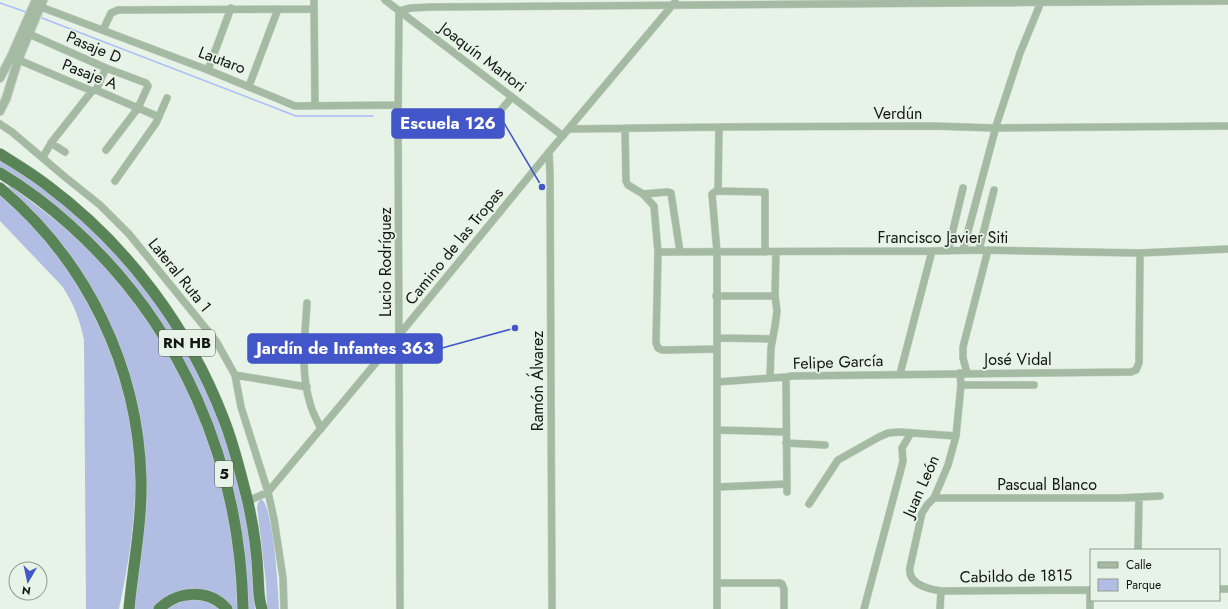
<svg xmlns="http://www.w3.org/2000/svg" width="1228" height="609" viewBox="0 0 1228 609" font-family="Jost,sans-serif">
<style>
.green{fill:#b2bde3}
.lines{fill:none;stroke-linecap:round;stroke-linejoin:round}
.stream{stroke:#aabcfa;stroke-width:1.5}
.minor-casing{stroke:#c5d0c4;stroke-width:8}
.tertiary-casing{stroke:#c5d0c4;stroke-width:10}
.trunk-casing{stroke:#c5d0c4;stroke-width:12}
.minor{stroke:#a4baa3;stroke-width:7}
.tertiary{stroke:#a4baa3;stroke-width:8}
.trunk{stroke:#598458;stroke-width:11}
.labels{text-anchor:middle;dominant-baseline:central;stroke-width:3.5;stroke-linejoin:round;paint-order:stroke}
.shield{fill:#e7f3e6;stroke:#525952;stroke-width:1}
.shield-label{font-size:15px;font-weight:bold;fill:#121712}
.street-label{font-size:16px;fill:#121712;stroke:#e7f3e6}
.leader{fill:none;stroke:#4255c9;stroke-width:1.5}
.callout-dot{fill:#4255c9;stroke:#e7f3e6;stroke-width:1.5}
.callout{fill:#4255c9;stroke:#4255c9;stroke-width:1.5}
.callout-label{font-size:17px;text-anchor:middle;font-weight:bold;fill:#fff}
</style>
<rect width="100%" height="100%" fill="#e7f3e6"/>
<!-- green -->
<path class="green" d="M 0,160 L 18,171 L 64,204 L 106,242 L 153,299 L 194,364 L 222,426 L 235,466 L 250,538 L 254,575 L 255,609 L 247,609 C 246,590 246,571 244,552 C 232,432 168,301 75,223 C 52,203 25,186 0,168 Z
M 9,186 L 13,188 C 45,212 78,236 105,267 C 189,361 236,482 237,609 L 232,609 L 207,591 L 154,609 L 134,609 L 138,576 L 134,394 C 117,331 87,273 45,224 C 34,211 20,199 8,187 Z
M 0,196 C 9,204 19,212 27,220 C 34,227 39,234 45,241 C 97,304 130,383 135,465 C 137,513 129,562 119,609 L 86,609 L 84,340 C 80,320 74,304 62,286 L 0,221 Z
M 262,499 C 274,512 278,589 279,609 L 267,609 L 266,583 L 257,506 L 259,501 Z
M 198,597 L 222,609 L 164,609 L 168,606 Z"/>
<g class="lines">
<!-- stream -->
<path class="stream" d="M 0,3 L 26,12
M 42,18 L 296,116 L 373,116"/>
<defs>
<path id="minor" d="M 314,0 L 315,106
M 385,0 L 563,136
M 41,7 L 208,70 L 295,106 L 398,105
M 103,30 L 111,13 L 118,10 L 314,9
M 29,34 L 106,68 L 146,83 L 148,86 L 138,108 L 106,150
M 14,58 L 92,91 L 96,90 L 159,117
M 208,70 L 231,8
M 249,86 L 278,9
M 96,90 L 106,68
M 398,116 L 491,117 L 500,111 L 512,97
M 0,124 L 12,132 L 65,177 L 100,205 L 129,234 L 216,341 L 235,375 L 241,407 L 268,492 L 274,519 L 283,578 L 284,609
M 625,128 L 626,181 L 628,185 L 643,194 L 654,206 L 658,252 L 656,343 L 658,348 L 662,350 L 668,350 L 717,349
M 569,129 L 719,127 L 932,126 L 995,128 L 1228,126
M 51,143 L 65,152
M 549,152 L 550,174 L 552,609
M 43,157 L 51,143 L 92,91
M 115,181 L 156,123 L 167,98
M 718,191 L 719,127
M 643,194 L 667,192 L 671,193 L 680,252
M 963,250 L 997,123 L 1020,53 L 1041,2
M 979,250 L 994,190
M 948,251 L 963,188
M 658,252 L 932,251 L 979,250 L 1140,253 L 1228,249
M 716,296 L 775,296
M 307,303 C 305,336 300,371 310,403 C 312,412 317,420 321,429
M 717,338 L 772,339
M 960,373 L 961,385 L 956,436 L 948,465 L 934,498 L 927,505 L 922,513 L 910,567 C 907,584 928,589 941,591 L 1091,590
M 967,373 L 963,358 L 963,347 L 988,250
M 900,374 L 932,251
M 235,375 L 307,387
M 786,377 L 787,492
M 770,378 L 771,348 L 775,326 L 777,311 L 775,296 L 776,252
M 717,382 L 786,377 L 792,376 L 1131,372 L 1136,370 L 1139,363 L 1140,253
M 961,385 L 1034,385
M 717,430 L 786,432
M 786,443 L 825,445
M 718,487 L 787,484
M 934,498 L 1119,498 L 1160,496
M 248,501 L 268,492 L 399,335 L 549,152 L 675,2
M 809,504 L 838,460 L 879,437 L 888,433 L 899,432 L 956,436
M 1138,550 L 1139,497
M 717,583 L 780,583 L 782,584 L 784,589 L 784,609
M 1219,589 L 1228,589
M 1090,590 L 1090,609
M 400,609 L 398,116 L 399,11 L 411,8 L 432,7 L 1228,1
M 717,609 L 717,252 L 712,194 L 716,191 L 765,192 L 765,252
M 864,609 L 900,473 L 903,461 L 902,448 L 911,433
M 940,609 L 941,591"/>
<path id="tertiary" d="M 0,78 L 11,57 L 36,0
M 0,111 L 6,99 L 18,60 L 43,0"/>
<path id="trunk" d="M 0,154 C 16,164 33,174 48,186 C 127,245 189,328 224,420 C 234,445 240,472 247,498 C 253,524 257,550 258,576 C 259,588 258,598 262,609
M 0,173 C 25,188 49,206 70,225 C 181,324 240,462 243,609
M 0,188 C 86,260 138,366 141,479 C 142,523 133,566 129,609
M 159,609 C 178,590 209,589 227,609"/>
</defs>
<!-- minor casing -->
<use href="#minor" class="minor-casing"/>
<!-- tertiary casing -->
<use href="#tertiary" class="tertiary-casing"/>
<!-- trunk casing -->
<use href="#trunk" class="trunk-casing"/>
<!-- minor -->
<use href="#minor" class="minor"/>
<!-- tertiary -->
<use href="#tertiary" class="tertiary"/>
<!-- trunk -->
<use href="#trunk" class="trunk"/>
</g>
<g class="labels">
<!-- shield labels -->
<g class="shield">
<rect x="159" y="330" width="56" height="26" rx="3"/>
<rect x="215" y="461" width="18" height="26" rx="3"/>
</g>
<g class="shield-label">
<text x="187" y="343">RN HB</text>
<text x="224" y="474">5</text>
</g>
<!-- street labels -->
<g class="street-label">
<text transform="translate(94 47) rotate(23)">Pasaje D</text>
<text transform="translate(483 57) rotate(37)">Joaquín Martori</text>
<text transform="translate(222 60) rotate(21)">Lautaro</text>
<text transform="translate(90 74) rotate(21)">Pasaje A</text>
<text x="898" y="113">Verdún</text>
<text x="943" y="237">Francisco Javier Siti</text>
<text transform="translate(454 246) rotate(-51)">Camino de las Tropas</text>
<text transform="translate(385 262) rotate(-90)">Lucio Rodríguez</text>
<text transform="translate(180 275) rotate(51)">Lateral Ruta 1</text>
<text x="1018" y="359">José Vidal</text>
<text transform="translate(838 362) rotate(-2)">Felipe García</text>
<text transform="translate(537 381) rotate(-90)">Ramón Álvarez</text>
<text x="1047" y="484">Pascual Blanco</text>
<text transform="translate(921 486) rotate(-66)">Juan León</text>
<text transform="translate(1016 576) rotate(-1)">Cabildo de 1815</text>
</g>
</g>
<!-- callouts -->
<path class="leader" d="M542 187L504 123M515 328L442 348"/>
<g class="callout-dot">
<circle cx="542" cy="187" r="4"/>
<circle cx="515" cy="328" r="4"/>
</g>
<g class="callout">
<rect x="392" y="109" width="112" height="29" rx="4"/>
<rect x="248" y="334" width="194" height="29" rx="4"/>
</g>
<g class="callout-label">
<text x="448" y="129">Escuela 126</text>
<text x="345" y="354">Jardín de Infantes 363</text>
</g>
<!-- legend -->
<rect x="1090" y="549" width="130" height="52" fill="#e7f3e6" stroke="#929b91"/>
<rect x="1098" y="562" width="20" height="6" fill="#a4baa3" stroke="#929b91"/>
<text x="1126" y="569" font-size="12" fill="#121712">Calle</text>
<rect x="1098" y="579" width="20" height="12" fill="#b2bde3" stroke="#929b91"/>
<text x="1126" y="589" font-size="12" fill="#121712">Parque</text>
<!-- north arrow -->
<g transform="translate(28 581) rotate(189)"><circle r="19" fill="#e7f3e6" stroke="#929b91"/>
<path d="M0-3L7 15L0 10L-7 15Z" fill="#4255c9"/>
<text y="-6" font-size="11" font-weight="bold" text-anchor="middle" fill="#121712">N</text>
</g>
</svg>
